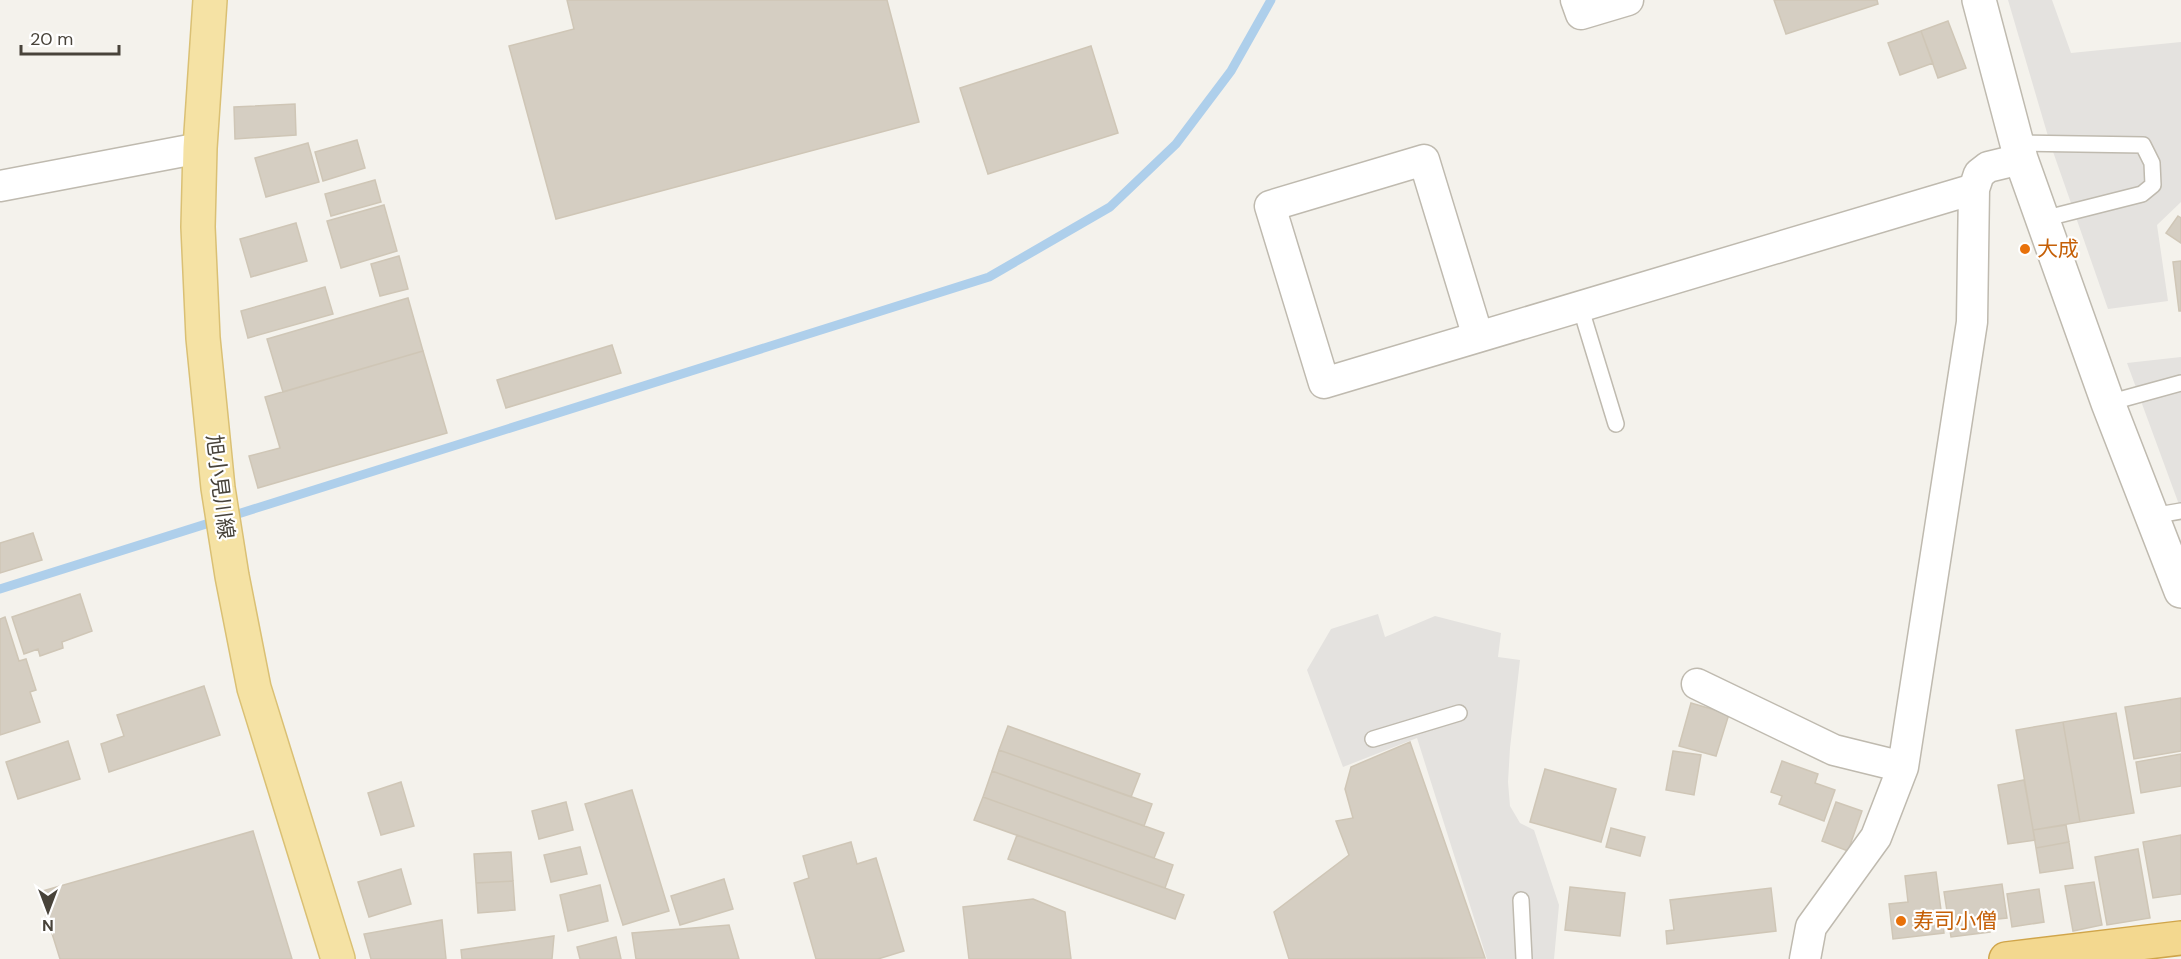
<svg xmlns="http://www.w3.org/2000/svg" width="2181" height="959" viewBox="0 0 2181 959" font-family="'DM Sans','Noto Sans JP',sans-serif">
<style>
.parking{fill:#e4e2df}
.lines{fill:none;stroke-linecap:round;stroke-linejoin:round}
.stream{stroke:#aecfeb;stroke-width:9}
.building{fill:#d5cec2;stroke:#cfc6b6;stroke-width:1.5}
.service-casing{stroke:#bfbaaf;stroke-width:18}
.minor-casing{stroke:#bfbaaf;stroke-width:33}
.tertiary-casing{stroke:#bfbaaf;stroke-width:36}
.primary-casing{stroke:#dac074;stroke-width:36}
.trunk-casing{stroke:#d0a54a;stroke-width:36}
.service{stroke:#fff;stroke-width:15}
.minor{stroke:#fff;stroke-width:30}
.tertiary{stroke:#fff;stroke-width:33}
.primary{stroke:#f5e2a4;stroke-width:33}
.trunk{stroke:#f3d88f;stroke-width:33}
.food-dot{fill:#e8710a;stroke:#fff;stroke-width:2}
.labels{text-anchor:middle;dominant-baseline:central;stroke-width:4.5;stroke-linejoin:round;paint-order:stroke}
.food-label{font-size:21px;fill:#c56008;stroke:#fff;text-anchor:start}
.street-label{font-size:21px;fill:#48433a;stroke:#fff}
</style>
<rect width="100%" height="100%" fill="#f4f2ec"/>
<!-- parking -->
<path class="parking" d="M 2008,0 L 2052,0 L 2071,53 L 2181,42 L 2181,202 L 2157,225 L 2168,301 L 2108,309 L 2050,143 Z
M 2181,357 L 2181,510 L 2127,363 Z
M 1378,614 L 1385,637 L 1435,616 L 1501,633 L 1498,657 L 1520,660 L 1510,748 L 1508,782 L 1510,806 L 1520,823 L 1534,830 L 1559,905 L 1554,959 L 1487,959 L 1417,738 L 1343,767 L 1307,670 L 1331,629 Z"/>
<g class="lines">
<!-- stream -->
<path class="stream" d="M 0,589 L 989,277 L 1110,207 L 1176,144 L 1231,71 L 1271,0"/>
</g>
<!-- building -->
<path class="building" d="M 567,0 L 887,0 L 919,122 L 556,219 L 509,46 L 574,29 Z
M 1774,0 L 1877,0 L 1878,4 L 1786,34 Z
M 1948,21 L 1966,68 L 1938,78 L 1921,31 Z
M 1921,31 L 1933,63 L 1900,75 L 1888,43 Z
M 1091,46 L 1118,133 L 988,174 L 960,88 Z
M 295,104 L 296,135 L 235,139 L 234,107 Z
M 357,140 L 365,168 L 323,181 L 315,152 Z
M 308,143 L 319,182 L 266,197 L 255,158 Z
M 375,180 L 381,202 L 331,216 L 325,194 Z
M 384,205 L 397,251 L 341,268 L 327,221 Z
M 2178,216 L 2181,218 L 2181,243 L 2166,233 Z
M 296,223 L 307,261 L 251,277 L 240,239 Z
M 399,256 L 408,289 L 380,296 L 371,264 Z
M 2181,261 L 2181,311 L 2179,311 L 2173,262 Z
M 325,287 L 333,314 L 248,338 L 241,311 Z
M 408,298 L 423,351 L 283,392 L 267,339 Z
M 612,345 L 621,373 L 506,408 L 497,380 Z
M 423,351 L 447,433 L 258,488 L 249,456 L 280,448 L 265,397 Z
M 33,533 L 42,560 L 0,573 L 0,543 Z
M 80,594 L 92,631 L 62,642 L 63,648 L 40,656 L 38,649 L 24,654 L 12,617 Z
M 5,617 L 19,661 L 26,659 L 36,690 L 30,692 L 40,722 L 0,735 L 0,619 Z
M 204,686 L 220,735 L 109,772 L 101,744 L 124,736 L 117,715 Z
M 2181,698 L 2181,751 L 2134,759 L 2125,707 Z
M 1691,703 L 1729,714 L 1716,756 L 1679,746 Z
M 2116,713 L 2134,813 L 2080,822 L 2063,722 Z
M 2063,722 L 2080,822 L 2033,830 L 2016,730 Z
M 1008,726 L 1140,774 L 1131,797 L 999,750 Z
M 68,741 L 80,779 L 18,799 L 6,762 Z
M 1410,742 L 1485,958 L 1289,959 L 1274,912 L 1349,855 L 1336,821 L 1353,818 L 1345,789 L 1351,767 Z
M 999,750 L 1152,804 L 1144,826 L 992,771 Z
M 1673,751 L 1701,755 L 1694,795 L 1666,790 Z
M 2181,754 L 2181,786 L 2141,793 L 2136,762 Z
M 1782,761 L 1818,774 L 1815,783 L 1835,790 L 1824,821 L 1779,804 L 1782,796 L 1771,792 Z
M 1545,769 L 1616,789 L 1601,842 L 1530,822 Z
M 992,771 L 1164,833 L 1154,858 L 983,797 Z
M 2024,780 L 2035,840 L 2008,844 L 1998,785 Z
M 401,782 L 414,826 L 381,835 L 368,793 Z
M 632,790 L 669,911 L 623,925 L 585,804 Z
M 983,797 L 1173,865 L 1165,888 L 974,820 Z
M 566,802 L 573,830 L 539,839 L 532,811 Z
M 1836,802 L 1862,811 L 1848,851 L 1822,841 Z
M 2066,825 L 2069,842 L 2036,848 L 2033,830 Z
M 1611,828 L 1645,837 L 1640,856 L 1606,847 Z
M 253,831 L 292,959 L 60,959 L 39,892 Z
M 1017,835 L 1184,895 L 1175,919 L 1008,859 Z
M 2181,835 L 2181,894 L 2153,898 L 2143,842 Z
M 851,842 L 857,864 L 876,858 L 904,951 L 878,959 L 816,959 L 794,883 L 809,878 L 803,856 Z
M 2069,842 L 2073,868 L 2040,873 L 2036,848 Z
M 580,847 L 587,874 L 551,882 L 544,855 Z
M 2138,849 L 2150,918 L 2107,925 L 2095,857 Z
M 511,852 L 513,881 L 476,883 L 474,854 Z
M 401,869 L 411,904 L 369,917 L 358,882 Z
M 1936,872 L 1944,933 L 1893,939 L 1889,904 L 1908,902 L 1905,876 Z
M 724,879 L 733,909 L 680,925 L 671,896 Z
M 513,881 L 515,910 L 478,913 L 476,883 Z
M 2094,882 L 2102,925 L 2073,931 L 2065,886 Z
M 2002,884 L 2007,918 L 1988,920 L 1990,932 L 1951,937 L 1944,892 Z
M 600,885 L 608,921 L 568,931 L 560,895 Z
M 1570,887 L 1625,893 L 1620,936 L 1565,930 Z
M 1771,888 L 1776,931 L 1667,944 L 1666,931 L 1674,930 L 1670,900 Z
M 2039,889 L 2044,922 L 2012,927 L 2007,894 Z
M 1033,899 L 1065,912 L 1071,959 L 969,959 L 963,907 Z
M 442,920 L 446,959 L 371,959 L 364,934 Z
M 729,925 L 739,959 L 636,959 L 632,933 Z
M 554,936 L 552,959 L 462,959 L 461,950 Z
M 616,937 L 621,959 L 580,959 L 577,947 Z"/>
<g class="lines">
<defs>
<path id="service" d="M 2017,143 L 2143,145 L 2152,163 L 2153,185 L 2142,194 L 2043,219
M 1580,306 L 1616,424
M 2108,403 L 2181,383
M 2152,516 L 2181,511
M 1373,739 L 1459,713
M 1521,900 L 1524,959"/>
<path id="minor" d="M 1576,0 L 1581,14 L 1628,0
M 0,186 L 200,148
M 1478,337 L 1424,160 L 1270,206 L 1324,383 L 1974,189
M 1697,684 L 1834,750 L 1903,767
M 1805,959 L 1811,927 L 1876,837 L 1903,767 L 1972,322 L 1974,189 L 1979,174 L 1988,167 L 2021,159"/>
<path id="tertiary" d="M 1979,0 L 2021,159 L 2108,403 L 2181,591"/>
<path id="primary" d="M 210,0 L 200,148 L 198,227 L 203,338 L 218,488 L 232,576 L 254,688 L 338,959"/>
<path id="trunk" d="M 2006,959 L 2181,938"/>
</defs>
<!-- service casing -->
<use href="#service" class="service-casing"/>
<!-- minor casing -->
<use href="#minor" class="minor-casing"/>
<!-- tertiary casing -->
<use href="#tertiary" class="tertiary-casing"/>
<!-- primary casing -->
<use href="#primary" class="primary-casing"/>
<!-- trunk casing -->
<use href="#trunk" class="trunk-casing"/>
<!-- service -->
<use href="#service" class="service"/>
<!-- minor -->
<use href="#minor" class="minor"/>
<!-- tertiary -->
<use href="#tertiary" class="tertiary"/>
<!-- primary -->
<use href="#primary" class="primary"/>
<!-- trunk -->
<use href="#trunk" class="trunk"/>
</g>
<!-- markers -->
<g class="food-dot">
<circle cx="2025" cy="249" r="6"/>
<circle cx="1901" cy="921" r="6"/>
</g>
<g class="labels">
<!-- food labels -->
<g class="food-label">
<text x="2037" y="249">大成</text>
<text x="1913" y="921">寿司小僧</text>
</g>
<!-- street labels -->
<g class="street-label">
<text transform="translate(220 487) rotate(83)">旭小見川線</text>
</g>
</g>
<!-- north arrow -->
<g transform="translate(48 911) rotate(180)" stroke="#ffffff" stroke-width="4.5" paint-order="stroke">
<path d="M0-4.5L10 22L0 15L-10 22Z" fill="#48433a"/>
<text y="-9" font-size="16" font-weight="bold" text-anchor="middle" fill="#48433a">N</text>
</g>
<!-- scale -->
<path d="M21 45v9h98v-9" fill="none" stroke="#48433a" stroke-width="3"/>
<text x="30" y="45" font-size="18" fill="#48433a" stroke="#ffffff" stroke-width="4.5" paint-order="stroke">20 m</text>
</svg>
